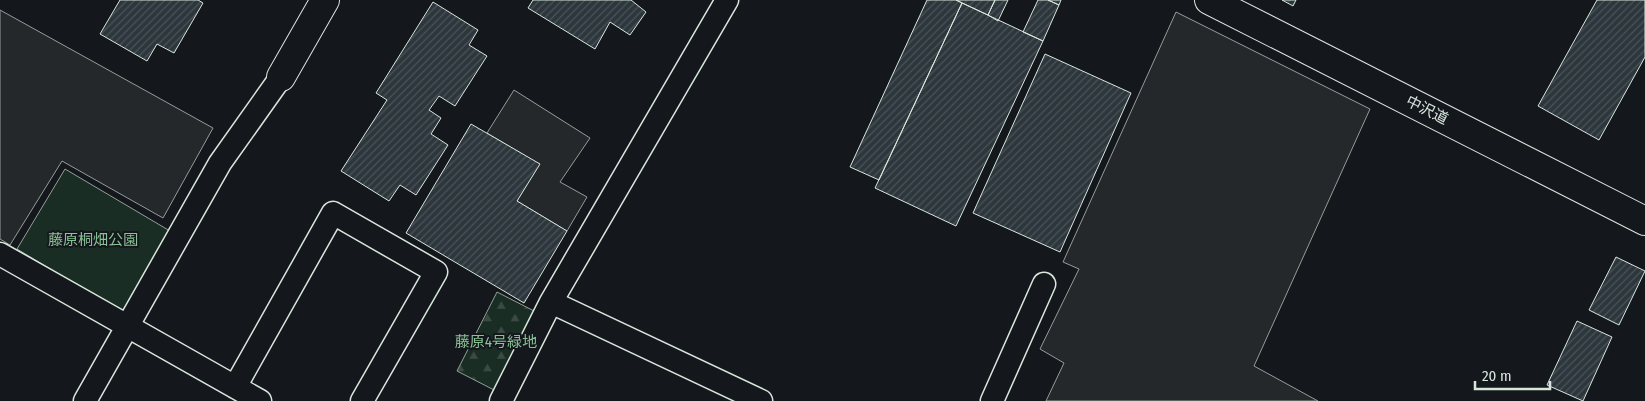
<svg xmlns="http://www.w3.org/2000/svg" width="1645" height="401" viewBox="0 0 1645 401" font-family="'Fira Sans Condensed','Noto Sans JP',sans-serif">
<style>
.green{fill:#1a2d24;stroke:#939e99}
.forest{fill:url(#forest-firs);stroke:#939e99}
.parking{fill:#24282b;stroke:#939e99}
.building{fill:url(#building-hatch);stroke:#d8e6dc}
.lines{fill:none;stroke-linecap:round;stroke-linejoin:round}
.minor-casing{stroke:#d8e6dc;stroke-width:25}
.tertiary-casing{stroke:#d8e6dc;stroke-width:30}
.minor{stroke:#14181c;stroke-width:22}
.tertiary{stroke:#14181c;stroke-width:28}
.labels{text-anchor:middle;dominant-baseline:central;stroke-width:4;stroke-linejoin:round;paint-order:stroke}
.street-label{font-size:15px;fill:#d8e6dc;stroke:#14181c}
.park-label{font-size:15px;fill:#8ac095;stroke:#14181c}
</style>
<defs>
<pattern id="forest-firs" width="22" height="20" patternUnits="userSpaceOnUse" patternTransform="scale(1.25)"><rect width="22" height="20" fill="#1a2d24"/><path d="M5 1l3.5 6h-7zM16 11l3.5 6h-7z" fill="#3b4b43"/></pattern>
<pattern id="building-hatch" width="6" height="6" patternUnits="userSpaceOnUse" patternTransform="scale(1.25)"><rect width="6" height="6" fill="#2c363c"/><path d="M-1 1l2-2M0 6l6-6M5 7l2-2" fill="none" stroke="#4a5358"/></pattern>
</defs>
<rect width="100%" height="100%" fill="#14181c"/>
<!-- green -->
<path class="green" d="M 65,169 L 170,231 L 122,312 L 17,249 Z"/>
<!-- forest -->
<path class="forest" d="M 497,292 L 536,312 L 496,391 L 457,371 Z"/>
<!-- parking -->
<path class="parking" d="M 0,10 L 213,128 L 163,218 L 62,161 L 10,245 L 0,239 Z
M 1176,12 L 1370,109 L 1254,366 L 1318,401 L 1046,401 L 1064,363 L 1040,349 L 1079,269 L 1063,262 Z
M 514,90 L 590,138 L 560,182 L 587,197 L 567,231 L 517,201 L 539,164 L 487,133 Z"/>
<!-- building -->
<path class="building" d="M 120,0 L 198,0 L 203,3 L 174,53 L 157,44 L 147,61 L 100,34 Z
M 533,0 L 631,0 L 646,12 L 630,35 L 610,22 L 595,49 L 528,8 Z
M 927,0 L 956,0 L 962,3 L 879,180 L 850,167 Z
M 956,0 L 995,0 L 988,15 Z
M 995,0 L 1008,0 L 998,21 L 988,15 Z
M 1038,0 L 1048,0 L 1059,5 L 1043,41 L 1023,32 Z
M 1048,0 L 1061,0 L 1059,5 Z
M 1282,0 L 1296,0 L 1293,6 Z
M 1597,0 L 1645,0 L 1645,57 L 1599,140 L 1538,106 Z
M 433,2 L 478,30 L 469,45 L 487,56 L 455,106 L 439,96 L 429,110 L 441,118 L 431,134 L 448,145 L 416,195 L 400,185 L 389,201 L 341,171 L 387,100 L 376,93 Z
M 962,3 L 1043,41 L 956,226 L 875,188 Z
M 1045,54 L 1131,93 L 1060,252 L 973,213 Z
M 471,124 L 540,164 L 517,201 L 567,231 L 524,303 L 406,233 Z
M 1616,257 L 1645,271 L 1619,325 L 1589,310 Z
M 1577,321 L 1612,337 L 1583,401 L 1547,385 Z"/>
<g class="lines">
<defs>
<path id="minor" d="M 0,254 L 260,401
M 551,302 L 761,401
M 235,387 L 333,213 L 436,272 L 362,401
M 85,401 L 220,163 L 281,77
M 501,401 L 551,302 L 727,0
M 992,401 L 1044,284"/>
<path id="tertiary" d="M 1209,0 L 1645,221
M 281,77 L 325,0"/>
</defs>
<!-- minor casing -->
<use href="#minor" class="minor-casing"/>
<!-- tertiary casing -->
<use href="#tertiary" class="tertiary-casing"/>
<!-- minor -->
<use href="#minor" class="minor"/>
<!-- tertiary -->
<use href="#tertiary" class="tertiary"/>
</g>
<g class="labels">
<!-- street labels -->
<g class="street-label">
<text transform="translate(1427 110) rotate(27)">中沢道</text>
</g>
<!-- park labels -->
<g class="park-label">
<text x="93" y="240">藤原桐畑公園</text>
<text x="496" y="342">藤原4号緑地</text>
</g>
</g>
<!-- scale -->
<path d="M1475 381v8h75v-8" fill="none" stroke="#d8e6dc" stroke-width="2.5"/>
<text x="1482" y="381" font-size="15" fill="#d8e6dc" stroke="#14181c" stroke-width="4" paint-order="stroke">20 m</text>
</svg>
